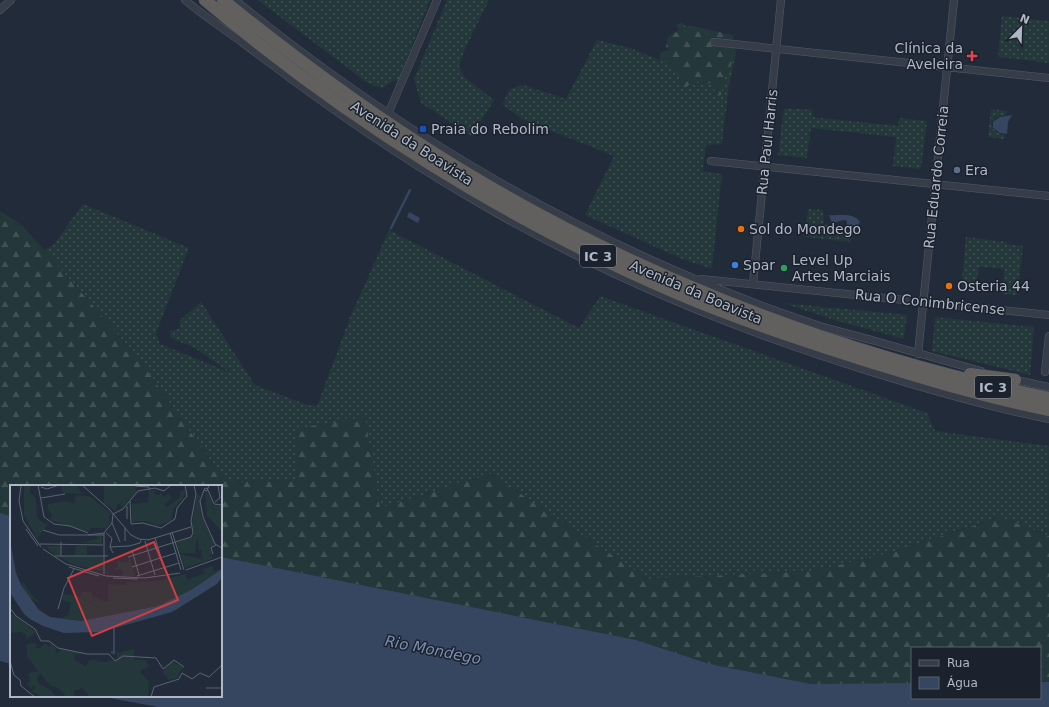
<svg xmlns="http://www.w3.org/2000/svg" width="1049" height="707" viewBox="0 0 1049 707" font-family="'DejaVu Sans',sans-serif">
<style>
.grass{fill:url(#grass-dots)}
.forest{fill:url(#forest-firs)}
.pitch{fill:#24373a}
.water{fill:#364660}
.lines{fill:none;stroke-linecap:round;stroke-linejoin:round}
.stream{stroke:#364660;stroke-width:2.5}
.minor-casing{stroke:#535b67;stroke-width:8}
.trunk-casing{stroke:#404854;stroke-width:13}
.minor{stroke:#363d49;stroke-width:7}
.trunk{stroke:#61605e;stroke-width:12}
.health-dot{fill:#e0444e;stroke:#1b222e;stroke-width:1.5}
.transit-dot{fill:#1a4fb4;stroke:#1b222e;stroke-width:1.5}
.service-dot{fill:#5c6f8a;stroke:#1b222e;stroke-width:1.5}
.food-dot{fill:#e8710a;stroke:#1b222e;stroke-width:1.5}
.shop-dot{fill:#3f7fe0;stroke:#1b222e;stroke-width:1.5}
.leisure-dot{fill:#2e9e5b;stroke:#1b222e;stroke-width:1.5}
.labels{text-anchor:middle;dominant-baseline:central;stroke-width:3;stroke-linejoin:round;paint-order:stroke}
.shield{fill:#1b222e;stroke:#838b98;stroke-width:1}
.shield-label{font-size:13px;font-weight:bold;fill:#b0b8c5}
.poi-label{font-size:14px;fill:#b0b8c5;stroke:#1b222e;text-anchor:start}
.street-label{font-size:14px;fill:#b0b8c5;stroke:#1b222e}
.water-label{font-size:15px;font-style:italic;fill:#798ead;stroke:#1b222e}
.inset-river{fill:none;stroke:#364660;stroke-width:2}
.inset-road{fill:none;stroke:#5b6371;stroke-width:1}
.view{fill:#d03e40;fill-opacity:0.15;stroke:#d03e40;stroke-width:2}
.inset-edge{fill:none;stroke:#b0b8c5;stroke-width:2}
</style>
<defs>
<pattern id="grass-dots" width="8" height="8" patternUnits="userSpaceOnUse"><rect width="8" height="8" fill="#24373a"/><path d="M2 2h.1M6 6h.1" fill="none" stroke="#415255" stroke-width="1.8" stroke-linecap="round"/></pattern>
<pattern id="forest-firs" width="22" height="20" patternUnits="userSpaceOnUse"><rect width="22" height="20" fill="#24373a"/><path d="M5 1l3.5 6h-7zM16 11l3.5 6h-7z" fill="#415255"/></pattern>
</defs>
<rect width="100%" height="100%" fill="#222b39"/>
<!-- grass -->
<path class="grass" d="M 258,0 L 430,0 L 398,81 L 393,81 L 383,88 L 375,86 L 365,81 Z
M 447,0 L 489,0 L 466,47 L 459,65 L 464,77 L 494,100 L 472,136 L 421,103 L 414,79 Z
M 1002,16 L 1049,21 L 1049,63 L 998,57 Z
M 597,40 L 630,48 L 670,64 L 678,75 L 684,89 L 694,81 L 714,84 L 715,95 L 721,95 L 723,81 L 736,54 L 729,85 L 722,144 L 706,145 L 703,171 L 722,174 L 712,269 L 682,259 L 585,215 L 614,156 L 522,119 L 502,104 L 510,89 L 523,85 L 566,99 Z
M 784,108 L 813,110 L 812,117 L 898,126 L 899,118 L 927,121 L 921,169 L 893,166 L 896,137 L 811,128 L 807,158 L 778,155 Z
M 991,109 L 1007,111 L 1007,114 L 995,118 L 991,125 L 995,131 L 1005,136 L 1004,139 L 988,137 Z
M 83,204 L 189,248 L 156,333 L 160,344 L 229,372 L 195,348 L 171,338 L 170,331 L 179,329 L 180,320 L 201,302 L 255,385 L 308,405 L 317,406 L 349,320 L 389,230 L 579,328 L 600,296 L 927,413 L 935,431 L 1049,446 L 1049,536 L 1000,517 L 880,556 L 811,571 L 647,579 L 491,474 L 380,508 L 365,418 L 295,481 L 226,482 L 136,355 L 44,250 L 54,244 Z
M 808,209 L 823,210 L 824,223 L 829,226 L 847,229 L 851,235 L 850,242 L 805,237 Z
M 966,237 L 1007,242 L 1007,244 L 1023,246 L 1017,295 L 1002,294 L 1004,269 L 979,267 L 976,291 L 961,289 Z
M 783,303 L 907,315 L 904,339 L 838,321 Z
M 935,317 L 1034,327 L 1030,375 L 932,351 Z"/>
<!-- forest -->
<path class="forest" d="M 682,22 L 686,27 L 693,26 L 733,35 L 736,54 L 723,81 L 721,95 L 715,96 L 714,84 L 694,81 L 684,89 C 678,73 675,66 659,59 L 661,52 L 669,50 L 666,47 L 668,37 L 679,30 L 676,25 Z
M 0,211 L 22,225 L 136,355 L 226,482 L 295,481 L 295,429 L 365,417 L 380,508 L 491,474 L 647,579 L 811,571 L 880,556 L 1001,517 L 1049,536 L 1049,682 L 1040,682 L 1040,648 L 912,648 L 912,683 L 811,684 L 710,664 L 636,640 L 221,557 L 221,486 L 11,486 L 11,516 L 0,513 Z"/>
<!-- pitch -->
<path class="pitch" d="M779 268a5 5 0 1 1 10 0a5 5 0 1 1-10 0Z"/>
<!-- water -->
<path class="water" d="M 1012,115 L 1008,122 L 1007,134 L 1000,133 L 993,128 L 993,122 L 1000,117 Z
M 409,212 L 420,218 L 418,223 L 407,217 Z
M 829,215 C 840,216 853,212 860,222 L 857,226 L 847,226 L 847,221 L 844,220 L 832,223 Z
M 0,513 L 11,516 L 11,664 L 0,661 Z
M 221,557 L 636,640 L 710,664 L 811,684 L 912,683 L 912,698 L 1040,698 L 1040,682 L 1049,682 L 1049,707 L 158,707 L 99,696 L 221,696 Z"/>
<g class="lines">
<!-- stream -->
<path class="stream" d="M 391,228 L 410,190"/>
<defs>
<path id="minor" d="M 185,0 C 206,18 229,32 251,49 C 321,102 393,153 469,197 C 593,271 728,327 865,370 C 926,389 987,407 1049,419
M 235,0 C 404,138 596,249 802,320 C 826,329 851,334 875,341 C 910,351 945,361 981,371
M 0,10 L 11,0
M 714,42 L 1049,78
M 388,114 L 437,0
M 711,161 L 1049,196
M 701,279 L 1049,315
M 753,284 L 781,0
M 918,354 L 954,0
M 1045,372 L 1049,336
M 1012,379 L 1049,387"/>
<path id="trunk" d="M 205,0 C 347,120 509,222 681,295 C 742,321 806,342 870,362 C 929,380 988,398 1049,410
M 223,0 C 285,50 347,97 414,140 C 604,264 827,353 1049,398
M 970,374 L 1015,380"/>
</defs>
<!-- minor casing -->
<use href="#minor" class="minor-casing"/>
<!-- trunk casing -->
<use href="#trunk" class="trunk-casing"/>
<!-- minor -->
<use href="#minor" class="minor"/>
<!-- trunk -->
<use href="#trunk" class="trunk"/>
</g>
<!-- markers -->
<path class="health-dot" d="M970 50h4v4h4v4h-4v4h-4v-4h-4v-4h4z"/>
<rect class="transit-dot" x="419" y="125" width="8" height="8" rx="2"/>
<circle class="service-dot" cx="957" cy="170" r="4"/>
<g class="food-dot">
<circle cx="741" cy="229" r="4"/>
<circle cx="949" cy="286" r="4"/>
</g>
<circle class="shop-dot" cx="735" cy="265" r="4"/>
<circle class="leisure-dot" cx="784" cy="268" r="4"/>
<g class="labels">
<!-- shield labels -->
<g class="shield">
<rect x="580" y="245" width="36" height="22" rx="3"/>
<rect x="975" y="376" width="36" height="22" rx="3"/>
</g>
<g class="shield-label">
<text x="598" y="256">IC 3</text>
<text x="993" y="387">IC 3</text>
</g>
<!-- poi labels -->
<g class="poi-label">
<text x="963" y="48" text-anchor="end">Clínica da<tspan x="963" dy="16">Aveleira</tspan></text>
<text x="431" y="129">Praia do Rebolim</text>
<text x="965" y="170">Era</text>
<text x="749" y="229">Sol do Mondego</text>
<text x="792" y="260">Level Up<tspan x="792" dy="16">Artes Marciais</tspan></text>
<text x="743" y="265">Spar</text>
<text x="957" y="286">Osteria 44</text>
</g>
<!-- street labels -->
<g class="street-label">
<text transform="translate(767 142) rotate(-84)">Rua Paul Harris</text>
<text transform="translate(412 143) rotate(33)">Avenida da Boavista</text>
<text transform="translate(936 177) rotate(-84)">Rua Eduardo Correia</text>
<text transform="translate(696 292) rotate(23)">Avenida da Boavista</text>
<text transform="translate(930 302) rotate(6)">Rua O Conimbricense</text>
</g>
<!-- water labels -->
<g class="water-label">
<text transform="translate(433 650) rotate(11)">Rio Mondego</text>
</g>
</g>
<!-- overview -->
<g transform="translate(10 485)">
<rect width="212" height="212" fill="#222b39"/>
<path d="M 14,0 L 21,0 L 20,8 L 26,13 L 27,32 L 34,39 L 39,37 L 27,54 L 14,30 ZM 187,9 L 190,11 L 191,31 L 205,59 L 200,64 L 203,71 L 196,68 L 194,63 L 189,64 L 187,52 L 185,68 L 170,68 L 167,58 L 184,51 L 182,38 ZM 66,61 L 77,61 L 77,70 L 64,70 ZM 170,69 L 192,74 L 193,77 L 175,83 ZM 48,71 L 93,71 L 93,86 L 64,80 ZM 120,72 L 125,91 L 113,91 L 113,85 L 103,84 L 108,82 L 108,76 L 117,77 ZM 175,89 L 178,95 L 182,95 L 175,100 L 170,97 L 170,101 L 131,118 L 115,115 L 107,122 L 102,115 L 99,123 L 93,125 L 70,112 L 72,107 L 82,107 L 83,116 L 87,116 L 83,115 L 85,111 L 92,116 L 98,116 L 98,99 L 116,100 L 117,97 L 149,96 Z" fill="#24373a"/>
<path d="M 51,0 L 67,0 L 72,9 L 53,8 ZM 94,1 L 124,1 L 127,6 L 112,24 L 110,19 L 107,20 L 106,26 L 94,18 ZM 139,5 L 146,5 L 144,8 L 147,10 L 150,10 L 150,6 L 153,11 L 159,9 L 162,13 L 155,19 L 157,22 L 169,13 L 171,6 L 176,6 L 173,14 L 164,23 L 161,36 L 147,41 L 136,36 L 122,37 L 122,19 L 138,17 ZM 66,10 L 79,11 L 102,29 L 98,32 L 100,37 L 95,46 L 94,43 L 81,43 L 78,47 L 40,35 L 42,30 L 38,25 L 38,19 L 53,16 L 64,18 ZM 86,51 L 92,51 L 92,59 L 71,58 L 89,53 ZM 188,52 L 189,63 L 195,58 L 196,68 L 204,73 L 193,77 L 191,65 L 188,65 ZM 36,61 L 50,61 L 50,70 L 45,70 ZM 202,81 L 204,86 L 212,84 L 181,105 L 148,121 L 71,136 L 52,133 L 58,130 L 61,118 L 52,115 L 53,109 L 67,111 L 93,125 L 98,123 L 97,118 L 102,115 L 107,122 L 115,115 L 131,118 L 158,101 L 170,101 L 170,97 L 175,100 L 182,95 L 178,94 L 195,88 L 194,85 L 190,85 ZM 13,97 L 21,109 L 31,119 L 18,112 L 11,99 ZM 3,129 L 25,146 L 23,150 L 16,154 L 16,150 L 11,147 L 0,148 L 0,130 ZM 22,158 L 27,159 L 26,163 L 30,163 L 35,158 L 39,162 L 41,159 L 45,162 L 47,169 L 51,164 L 75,169 L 64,170 L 66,176 L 76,181 L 79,175 L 87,174 L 86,176 L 94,177 L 107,174 L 107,168 L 124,164 L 124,175 L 136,175 L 139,181 L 130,186 L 139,197 L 138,212 L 80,212 L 73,203 L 64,206 L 64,212 L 56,212 L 50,204 L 41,201 L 30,188 L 27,194 L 29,199 L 41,205 L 46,212 L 32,212 L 21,206 L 26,202 L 24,200 L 21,204 L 16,197 L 20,197 L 18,188 L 28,186 L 17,171 L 17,159 ZM 162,176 L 174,183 L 170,186 L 168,193 L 157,195 L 158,193 L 153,189 L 154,184 Z" fill="#24373a"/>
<path d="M 198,7 L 203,20 L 212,21 L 212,47 L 197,31 L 195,8 Z" fill="#24373a"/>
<path d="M 0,55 L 6,88 L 11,100 L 29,125 L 40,132 L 71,136 L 148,121 L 181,105 L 212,84 L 212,92 L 207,99 L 162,127 L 90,147 L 54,148 L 33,141 L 20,134 L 14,129 L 1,109 Z" fill="#364660"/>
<path class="inset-river" d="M 101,167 L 104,168 L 104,143"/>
<path class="inset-road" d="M 28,0 L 34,32 L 44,39 L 60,41 L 78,48M 72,0 L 99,24 L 121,50 L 129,54 L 139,55M 11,1 L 9,16 L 13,36 L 31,62M 125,1 L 139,2 L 139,5M 31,2 L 37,4 L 49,0M 198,4 L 195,3 L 194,5 L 197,6 L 199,0M 194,5 L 190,16 L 193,32 L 205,59 L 212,63M 198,5 L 204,19 L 212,20M 31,13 L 55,9M 120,16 L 121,39 L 133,38 L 151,43 L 165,34 L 167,23 L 177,11 L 175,0M 205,17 L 210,13 L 208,0M 117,21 L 117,34M 103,29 L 113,24 L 128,6 L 145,3 L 154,6 L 161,0M 102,38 L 110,57M 16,44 L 28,61M 33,45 L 49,50 L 94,50 L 94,48 L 78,50M 162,47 L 174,85M 94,48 L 102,38 L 103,29M 96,48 L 102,53 L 100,62 L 103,68M 160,48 L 171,85M 145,53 L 156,88M 138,55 L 181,42M 115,56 L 115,43M 135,56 L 145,90M 51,57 L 51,71M 30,59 L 93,60M 100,62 L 119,61 L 130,58 L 131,55M 33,64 L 56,79 L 96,91 L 135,93 L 170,88M 122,65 L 129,90M 203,69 L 201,63 L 206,60M 45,71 L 98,71M 118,72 L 181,52 L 183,48 L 181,36 L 186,9 L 184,0M 59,82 L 89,91M 122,82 L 166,68M 176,85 L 212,72M 94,89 L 94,50M 127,91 L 169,78M 103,93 L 128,94M 0,123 L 6,131 L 25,144 L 31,156 L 39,156 L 48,163 L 77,169 L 99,169 L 105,176 L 113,171 L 146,173 L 153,184 L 164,175 L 174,182M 48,124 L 54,103 L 64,84M 0,176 L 4,190 L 10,195 L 11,201 L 25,212M 196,203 L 212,203M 141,212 L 144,202 L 169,194 L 172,188 L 182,194 L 190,188 L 199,192 L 212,180"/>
<path class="view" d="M 144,57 L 168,115 L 82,151 L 58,93 Z"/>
<rect width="212" height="212" class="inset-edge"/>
</g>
<!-- legend -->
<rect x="911" y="647" width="130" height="52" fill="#1b222e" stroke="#575e6a"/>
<rect x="919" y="660" width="20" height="6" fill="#363d49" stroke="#575e6a"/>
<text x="947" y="667" font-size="12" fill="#b0b8c5">Rua</text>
<rect x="919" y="677" width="20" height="12" fill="#364660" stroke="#575e6a"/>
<text x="947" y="687" font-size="12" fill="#b0b8c5">Água</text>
<!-- north arrow -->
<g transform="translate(1021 28) rotate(23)" stroke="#1b222e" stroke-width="3" paint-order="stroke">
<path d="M0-3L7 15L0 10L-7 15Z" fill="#b0b8c5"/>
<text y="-6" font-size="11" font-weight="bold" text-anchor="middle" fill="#b0b8c5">N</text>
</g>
</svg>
